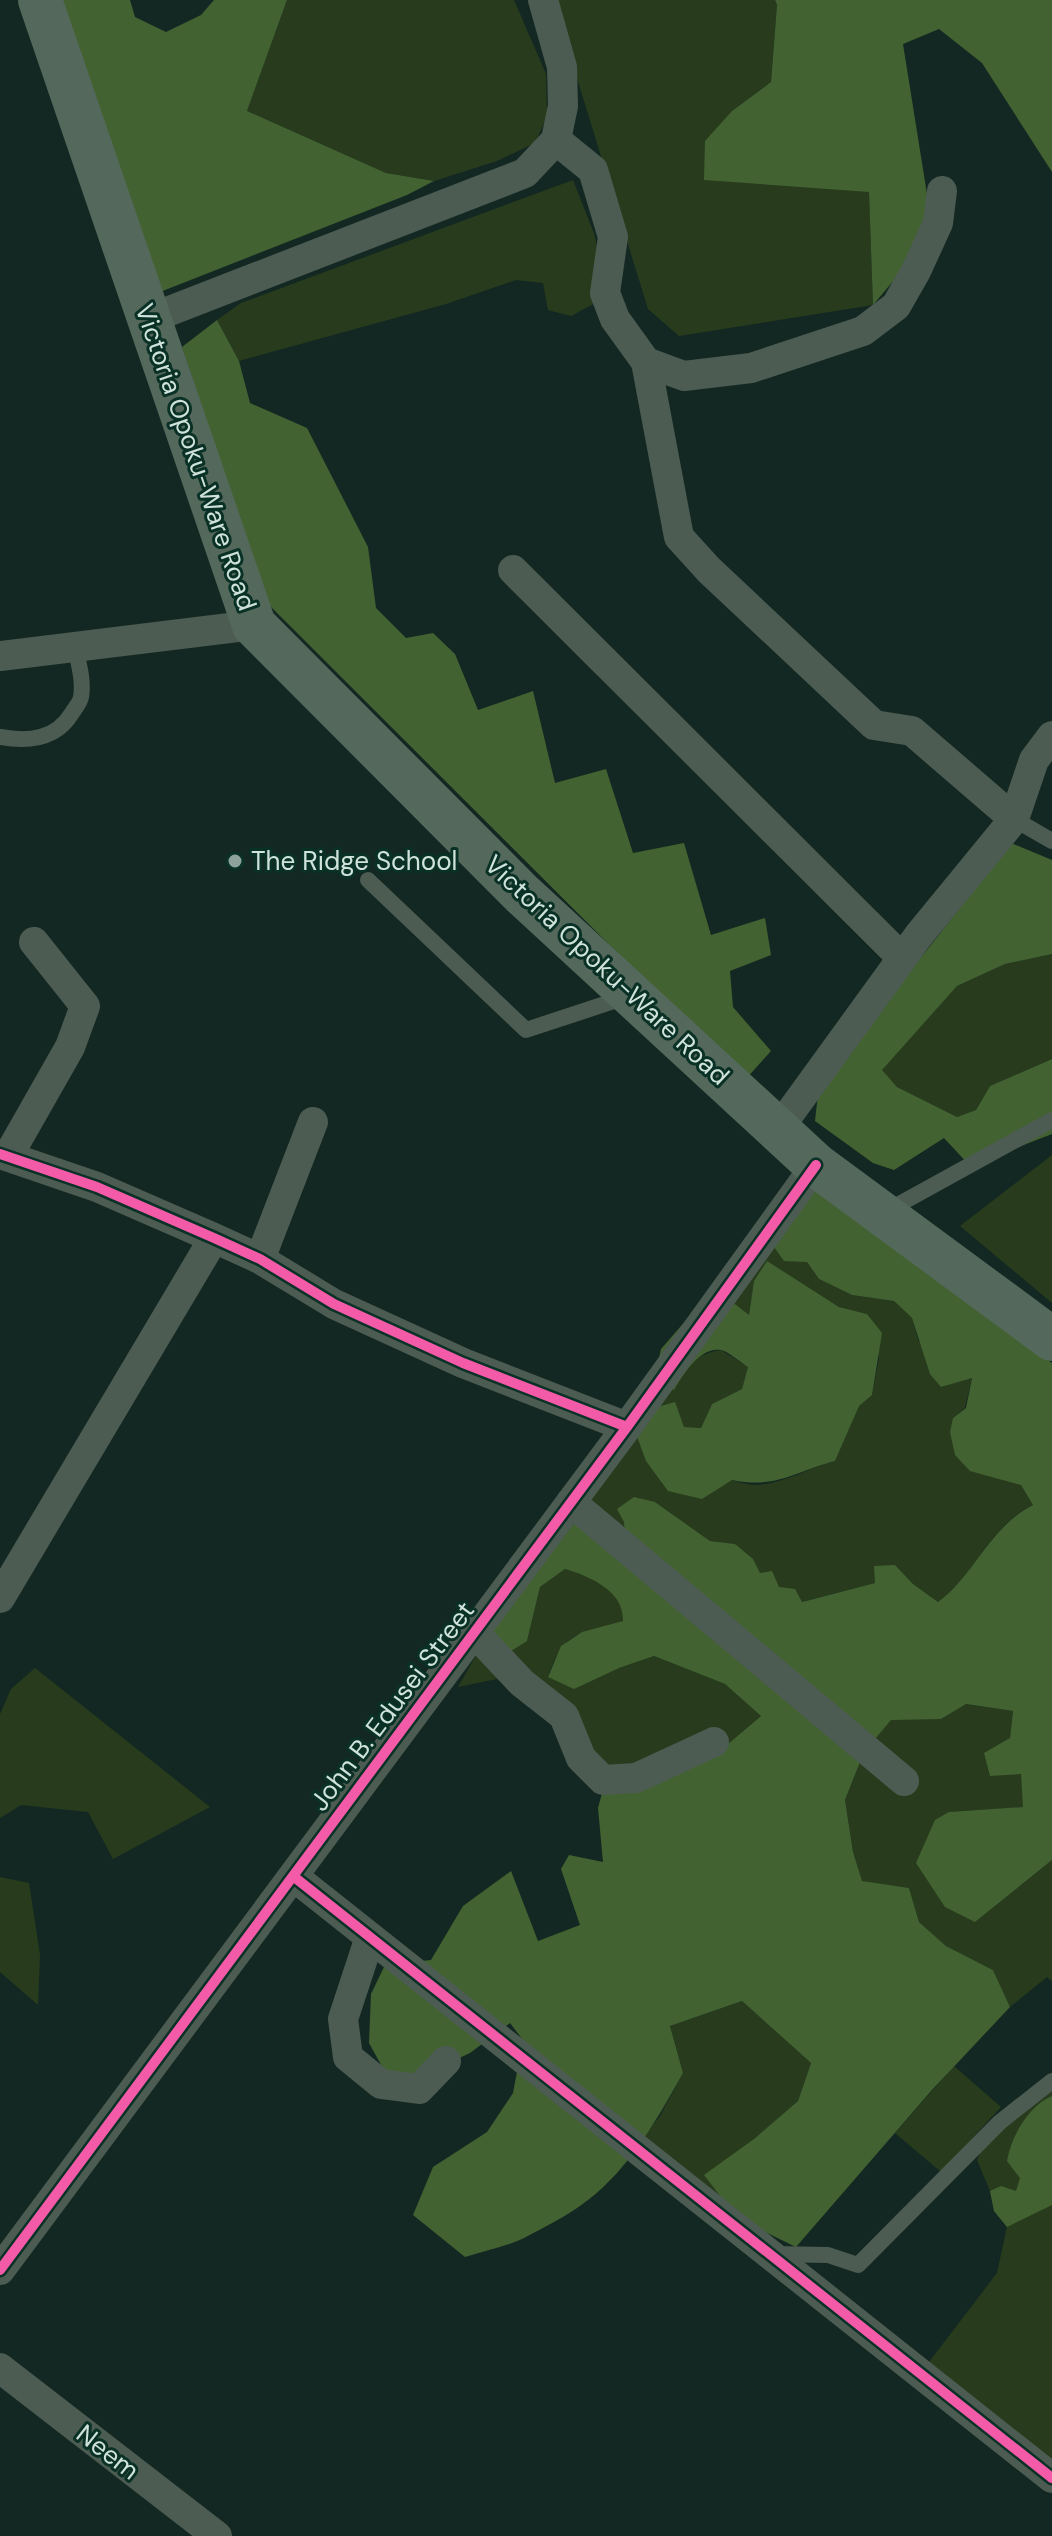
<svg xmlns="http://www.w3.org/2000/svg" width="1052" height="2536" viewBox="0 0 1052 2536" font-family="'DM Sans',sans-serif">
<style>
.green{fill:#283c1d}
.forest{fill:#436231}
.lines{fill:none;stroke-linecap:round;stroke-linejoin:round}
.lane{stroke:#4d5c52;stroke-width:16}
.street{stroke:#4d5c52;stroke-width:30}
.secondary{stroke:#54685b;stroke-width:44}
.cycleway-casing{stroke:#0a3126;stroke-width:15}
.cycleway{stroke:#f35aa7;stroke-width:10}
.poi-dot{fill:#8da29a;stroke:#0a3126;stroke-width:3}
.labels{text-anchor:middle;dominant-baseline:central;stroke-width:6;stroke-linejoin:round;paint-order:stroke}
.street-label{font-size:26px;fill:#cfe3db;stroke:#0a3126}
.poi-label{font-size:26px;fill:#cfe3db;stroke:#0a3126;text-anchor:start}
</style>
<rect width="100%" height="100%" fill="#132822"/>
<!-- green -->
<path class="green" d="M 287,0 L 514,0 L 546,74 L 547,117 L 535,143 L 497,161 L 434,181 L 386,173 L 247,111 Z
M 553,0 L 775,0 L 777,5 L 771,82 L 732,111 L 869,192 L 873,305 L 679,336 L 648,309 Z
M 573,180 L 595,236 L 601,270 L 597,302 L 571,316 L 548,310 L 543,283 L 516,280 L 446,304 L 239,361 L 217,320 L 241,303 Z
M 1052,954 L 1052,1059 L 990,1086 L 976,1110 L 957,1117 L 897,1087 L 881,1070 L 957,986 L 1005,964 Z
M 1052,1155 L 1052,1303 L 960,1226 Z
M 769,1240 L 807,1262 L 819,1279 L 852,1295 L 894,1301 L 912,1318 L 918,1339 L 941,1387 L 972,1377 L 965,1408 L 953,1418 L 1021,1485 L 1033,1505 C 989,1526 975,1575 938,1602 L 913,1584 L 895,1565 L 875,1583 L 801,1602 L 760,1573 L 735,1544 L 710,1541 L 655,1502 L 624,1522 L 626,1536 L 559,1534 L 635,1431 C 663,1446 729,1487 758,1485 C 785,1483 809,1468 835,1461 L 859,1405 L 872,1395 L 879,1358 L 867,1314 L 839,1307 L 768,1262 L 754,1281 L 749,1316 L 726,1300 Z
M 721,1350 L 748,1367 L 742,1389 L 712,1404 L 701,1428 L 684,1427 L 647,1410 C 667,1388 690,1353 721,1350 Z
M 565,1569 C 584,1575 617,1587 623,1609 C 625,1613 623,1617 623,1622 C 578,1636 566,1627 548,1677 L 619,1668 L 654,1656 L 725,1684 L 761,1716 L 728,1744 L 604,1786 L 547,1692 L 497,1679 L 458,1687 L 485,1640 L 527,1641 L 540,1587 Z
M 35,1668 L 210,1807 L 113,1859 L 88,1812 L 21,1805 L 0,1818 L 0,1714 L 11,1689 Z
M 965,1704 L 1013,1711 L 1010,1738 L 1021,1774 L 1024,1807 L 949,1812 L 975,1922 L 1052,1860 L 1052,1981 L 1047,1977 L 1010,2007 L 993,1970 L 946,1946 L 919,1922 L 909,1888 L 862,1882 L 853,1852 L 845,1800 L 864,1752 L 891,1719 L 941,1719 Z
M 0,1877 L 29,1883 L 40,1955 L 38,2005 L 0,1972 Z
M 742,2001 L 811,2063 L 798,2101 L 754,2139 L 738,2219 L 639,2143 L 660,2116 L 683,2073 L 670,2026 Z
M 954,2066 L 1001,2107 L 941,2172 L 895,2133 Z
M 1052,2087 L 1052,2466 L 926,2366 L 997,2273 L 1007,2227 L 994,2211 L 990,2191 L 977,2160 L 984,2143 Z"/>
<!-- forest -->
<path class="forest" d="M 53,0 L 130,0 L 135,17 L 166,32 L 201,15 L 214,0 L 287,0 L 247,111 L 386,173 L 434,181 L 407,195 L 160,292 Z
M 775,0 L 1052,0 L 1052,172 L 982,63 L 939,29 L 903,44 L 930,213 L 900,273 L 873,305 L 869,192 L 704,180 L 705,141 L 732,111 L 771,82 L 777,5 Z
M 217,320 L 239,361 L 250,403 L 307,428 L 368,547 L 376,608 L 406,638 L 433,633 L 455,654 L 478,710 L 533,691 L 555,783 L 606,769 L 633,853 L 684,843 L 711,935 L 765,918 L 771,955 L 730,971 L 733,1007 L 771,1051 L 745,1080 L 268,604 L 182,347 Z
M 1011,843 L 1052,860 L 1052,954 L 1005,964 L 957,986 L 882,1070 L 897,1087 L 957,1117 L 976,1110 L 990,1086 L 1052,1059 L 1052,1134 L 970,1166 L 944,1138 L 894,1170 L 873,1163 L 815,1121 L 818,1094 L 831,1072 Z
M 820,1181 L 1052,1363 L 1052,1860 L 975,1922 L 945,1907 L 916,1863 L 935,1820 L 949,1812 L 1023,1807 L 1021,1774 L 990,1776 L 984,1753 L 1010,1738 L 1013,1711 L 966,1704 L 941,1719 L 891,1720 L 864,1752 L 845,1800 L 853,1852 L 862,1881 L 909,1888 L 919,1922 L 946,1946 L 993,1970 L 1010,2007 L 932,2090 L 796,2247 L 738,2219 L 704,2175 L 754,2139 L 798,2101 L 811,2063 L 742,2001 L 670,2026 L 683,2073 C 658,2118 629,2169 588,2200 C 569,2215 545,2227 524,2238 C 506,2247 484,2251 465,2257 L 413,2215 L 433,2167 L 487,2132 L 513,2093 L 523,2040 L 510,2023 L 470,2053 L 425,2074 L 385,2072 L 369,2043 L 371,1994 L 385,1965 L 431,1960 L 463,1906 L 511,1871 L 538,1941 L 580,1925 L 561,1869 L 569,1855 L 603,1862 L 598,1808 L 604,1786 L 728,1744 L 761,1716 L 725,1684 L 654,1656 L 619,1668 L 574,1689 L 548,1677 L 561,1646 L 582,1632 L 623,1621 C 624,1591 591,1577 565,1569 L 540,1587 L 527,1641 L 505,1655 L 485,1640 L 559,1534 L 579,1521 L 625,1536 L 624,1522 L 617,1509 L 634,1497 L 655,1502 L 710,1541 L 735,1544 L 753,1559 L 760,1573 L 772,1571 L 779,1587 L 795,1589 L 802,1602 L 875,1583 L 874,1566 L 895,1565 L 913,1584 L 938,1602 C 975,1575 989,1527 1033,1505 L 1021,1485 L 970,1471 L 955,1455 L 950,1432 L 953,1418 L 966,1408 L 972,1378 L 941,1387 L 930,1374 L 912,1318 L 894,1301 L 852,1295 L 819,1279 L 807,1262 L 784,1261 L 769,1240 Z
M 767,1261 L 839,1307 L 867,1314 L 882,1333 L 872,1395 L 859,1406 L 835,1461 C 794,1472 776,1489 732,1480 L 702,1499 L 668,1491 L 646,1461 L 635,1431 L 647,1410 L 675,1402 L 684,1427 L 701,1428 L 712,1404 L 742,1389 L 748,1367 C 740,1362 729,1352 721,1350 C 700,1346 682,1376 674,1390 L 655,1376 L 661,1349 L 714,1288 L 749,1315 L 754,1281 Z
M 1052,2096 L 1052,2205 L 1007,2227 L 994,2211 L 990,2191 L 1001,2186 L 1016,2191 L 1020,2178 L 1007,2161 C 1011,2137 1028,2106 1052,2096 Z"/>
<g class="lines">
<!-- lane -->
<path class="lane" d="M 0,737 C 28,742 56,740 72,713 C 75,708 80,703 81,697 C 84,680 78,662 75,646
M 1014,819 L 1052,841
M 368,880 L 526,1030 L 626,997
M 885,1212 L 1052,1120
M 773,2254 L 828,2255 L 858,2265 L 1000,2122 L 1052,2081"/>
<!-- street -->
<path class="street" d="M 556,140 L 593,170 L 613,237 L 605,293 L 615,319 L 646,362 L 684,376 L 751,368 L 863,331 L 896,306 L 916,271 L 938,223 L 942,191
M 149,319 L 525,173 L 556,140 L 563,106 L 562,67 L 543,0
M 646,362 L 679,537 L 709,570 L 874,725 L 912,731 L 1014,819
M 513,570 L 902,958
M 0,656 L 254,625
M 779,1128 L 919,935 L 1014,819 L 1034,760 L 1052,736
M 0,1154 L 97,1187 L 214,1238 L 260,1259 L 334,1304 L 463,1363 L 627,1427
M 8,1156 L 70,1047 L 85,1006 L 34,942
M 260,1259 L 313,1122
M 571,1502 L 904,1781
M 0,1598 L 214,1238
M 474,1632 L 522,1683 L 564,1716 L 581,1758 L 603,1780 L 636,1778 L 714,1742
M 293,1876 L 1052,2478
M 370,1937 L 343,2019 L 348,2057 L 381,2084 L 419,2089 L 446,2061
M 0,2270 L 627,1427 L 816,1165
M 0,2368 L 217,2536"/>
<!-- secondary -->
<path class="secondary" d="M 40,0 L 254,625 L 522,894 L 816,1165 L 1052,1339"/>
<defs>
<path id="cycleway" d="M 0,1154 L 97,1187 L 214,1238 L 260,1259 L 334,1304 L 463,1363 L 627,1427
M 293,1876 L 1052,2478
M 0,2270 L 627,1427 L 816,1165"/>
</defs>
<!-- cycleway casing -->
<use href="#cycleway" class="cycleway-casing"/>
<!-- cycleway -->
<use href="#cycleway" class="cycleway"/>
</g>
<!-- markers -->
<circle class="poi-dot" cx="235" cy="861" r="8"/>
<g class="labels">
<!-- street labels -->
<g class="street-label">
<text transform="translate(196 457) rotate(71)">Victoria Opoku-Ware Road</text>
<text transform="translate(607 970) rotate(43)">Victoria Opoku-Ware Road</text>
<text transform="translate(392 1706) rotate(-53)">John B. Edusei Street</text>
<text transform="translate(108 2452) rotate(38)">Neem</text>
</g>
<!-- poi labels -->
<g class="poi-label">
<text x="251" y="861">The Ridge School</text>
</g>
</g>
</svg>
